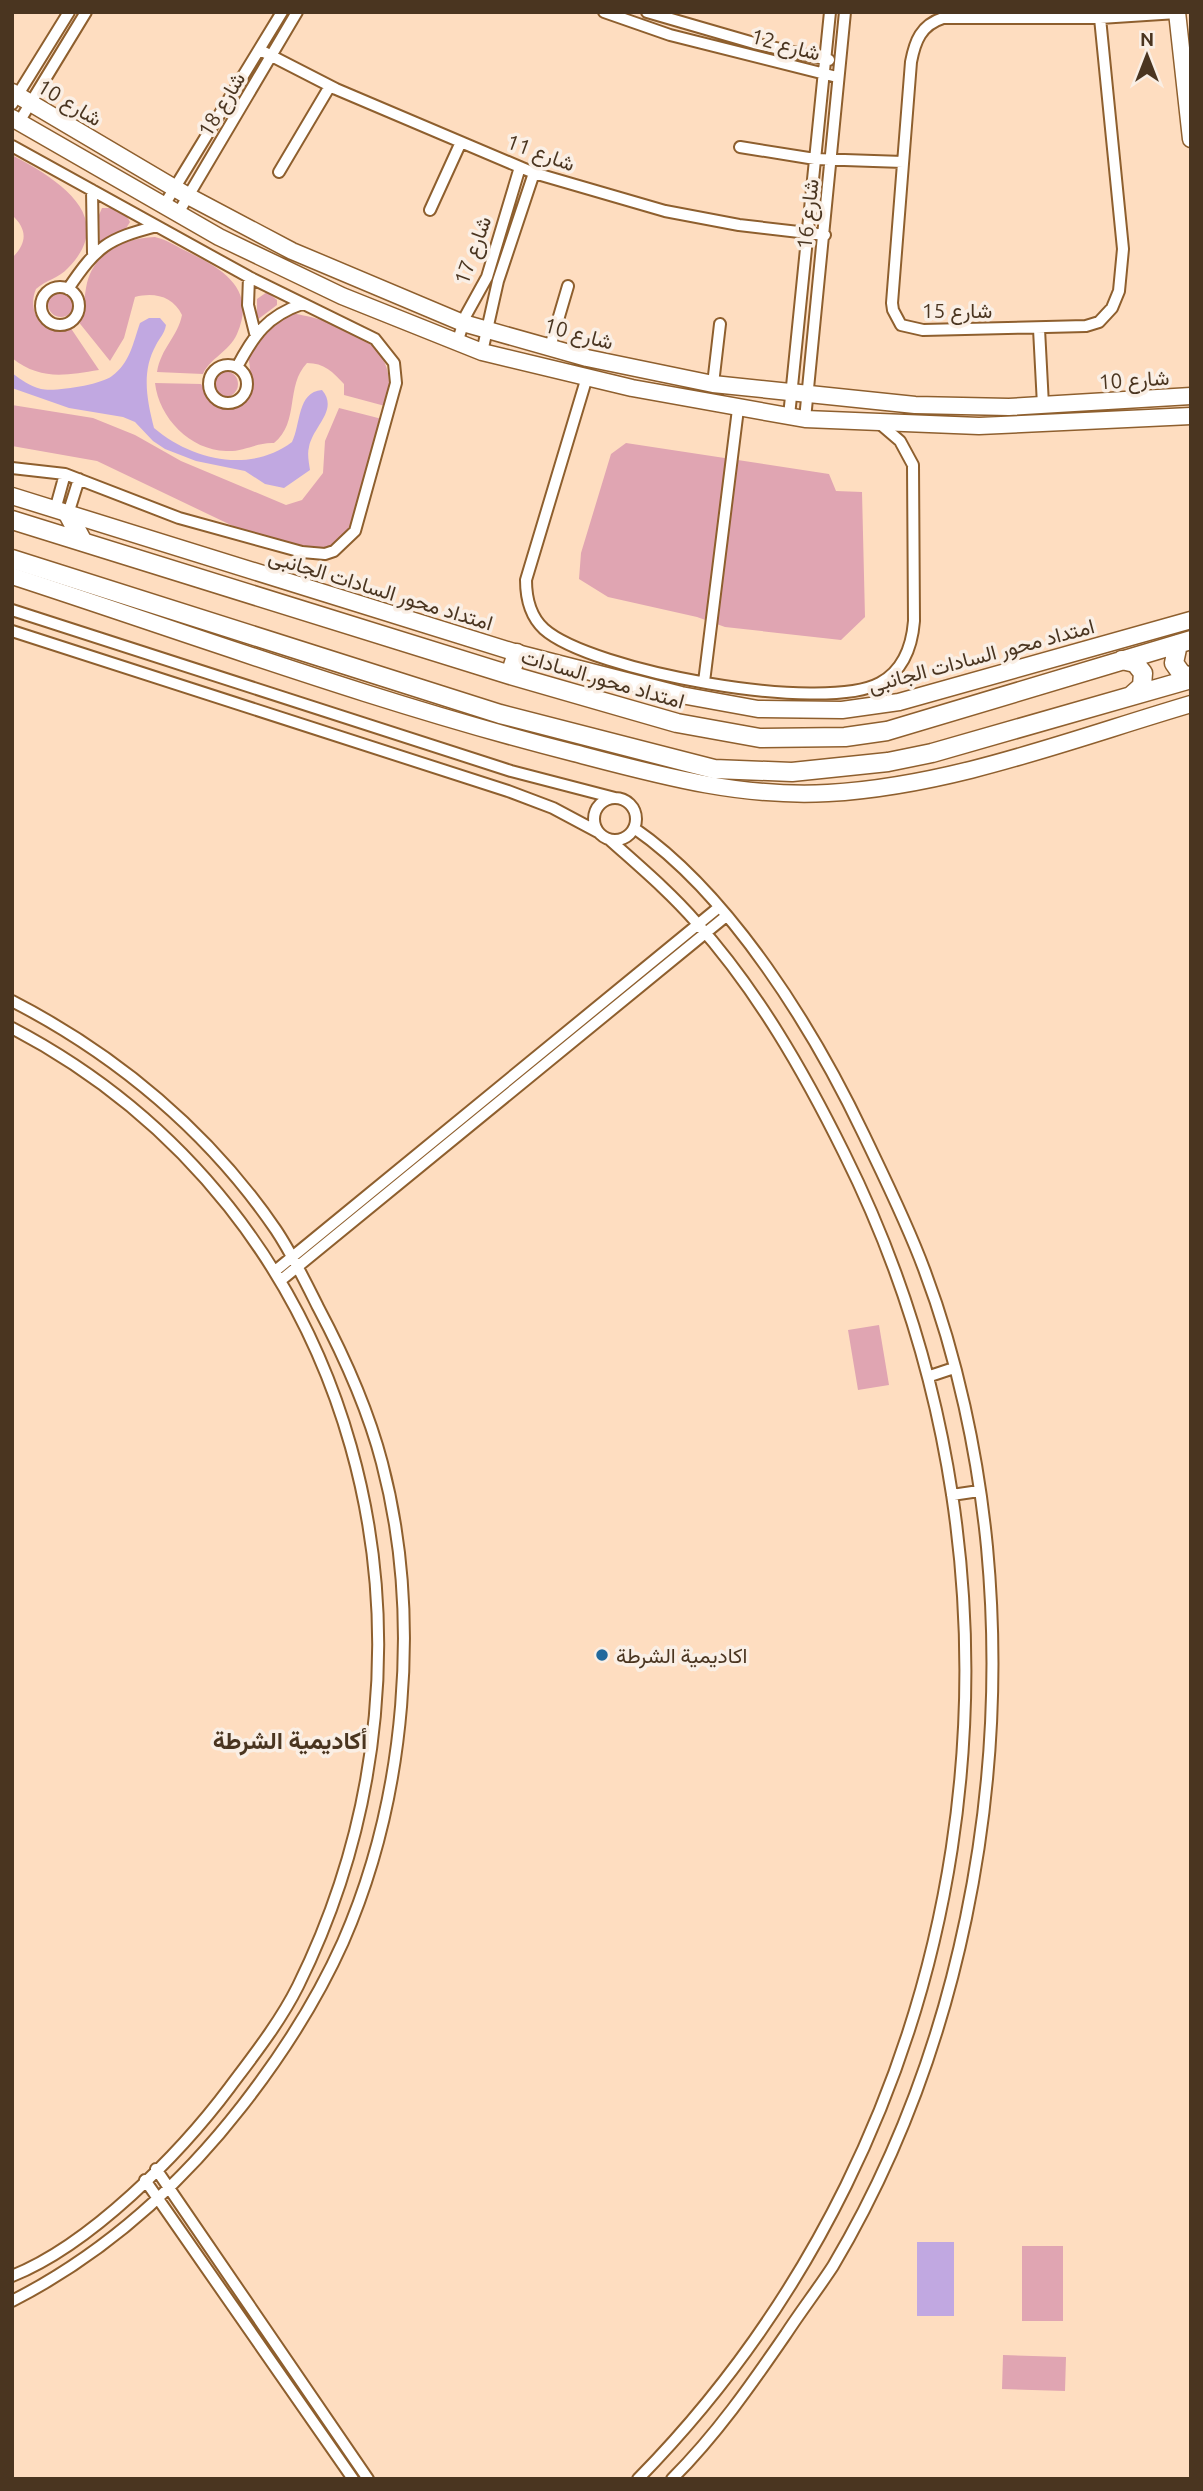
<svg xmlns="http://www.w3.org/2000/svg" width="1203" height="2491" viewBox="0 0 1203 2491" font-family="Ubuntu,Vazirmatn,sans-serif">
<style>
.green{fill:#e0a5b2}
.water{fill:#c1a8e1}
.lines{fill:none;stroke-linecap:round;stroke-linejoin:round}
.street-casing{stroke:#8e5f2e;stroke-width:14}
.secondary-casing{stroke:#8e5f2e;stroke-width:19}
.primary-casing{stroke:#8e5f2e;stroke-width:21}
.street{stroke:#fff;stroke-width:10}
.secondary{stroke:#fff;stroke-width:16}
.primary{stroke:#fff;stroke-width:18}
.poi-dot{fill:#21699d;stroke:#faefe5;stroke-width:2.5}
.labels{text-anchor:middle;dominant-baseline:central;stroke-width:7;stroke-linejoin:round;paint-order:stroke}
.street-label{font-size:21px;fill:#4a3520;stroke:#faefe5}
.poi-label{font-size:21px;fill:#4a3520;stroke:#faefe5;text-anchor:start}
.quarter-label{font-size:24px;font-weight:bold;fill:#4a3520;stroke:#faefe5}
</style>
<rect width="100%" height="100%" fill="#feddc0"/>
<!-- green -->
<path class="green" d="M 12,155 C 53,177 120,215 68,268 C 59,278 46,280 36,289 C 26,312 44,339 70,327 L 99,370 C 66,375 41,381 12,358 L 12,258 C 27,243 28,230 12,215 Z
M 102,208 L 116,208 L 116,212 L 125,213 L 130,222 L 125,230 L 100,243 L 99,215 Z
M 155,237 C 167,240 174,245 184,250 C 219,267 258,287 237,334 C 229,352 210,358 203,374 L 157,372 C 161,348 178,336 182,315 C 173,296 154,292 135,297 L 124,338 L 110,361 L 77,320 C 85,308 84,296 87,283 C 95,251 125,238 155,237 Z
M48 304a13 13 0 1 1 26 0a13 13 0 1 1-26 0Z
M 267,292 L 277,300 L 277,305 L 257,320 L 257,299 Z
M 291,313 C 341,322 406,342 385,406 L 344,395 L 344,384 C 333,372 324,363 307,363 C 285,386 300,422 274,443 C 257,442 244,452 226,451 C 190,450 159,418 155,383 L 201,384 L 212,401 L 235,407 L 253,390 L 248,354 L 265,328 Z
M212 384a13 13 0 1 1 26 0a13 13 0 1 1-26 0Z
M 12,405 L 93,418 L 135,435 L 181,461 L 286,505 L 302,500 L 323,473 L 325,441 L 339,408 L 382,419 L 357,514 L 346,538 L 320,551 L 258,538 L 97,461 L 12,446 Z
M 626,443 L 829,474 L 836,491 L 862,492 L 865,617 L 841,640 L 725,627 L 697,617 L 608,597 L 579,579 L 581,553 L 611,454 Z
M 879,1325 L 889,1385 L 858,1390 L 848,1330 Z
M 1022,2246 L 1063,2246 L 1063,2321 L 1022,2321 Z
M 1003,2355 L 1066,2357 L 1065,2391 L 1002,2389 Z"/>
<!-- water -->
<path class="water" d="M 149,318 L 160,318 L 166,325 C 164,335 160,337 156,345 C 141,372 147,400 154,428 C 192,460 249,474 292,442 C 301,424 297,392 322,390 C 339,410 313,426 309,447 C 307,454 309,463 310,470 L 284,488 L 265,484 L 245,471 L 196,461 L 165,449 L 153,441 L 135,422 L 123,417 L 69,408 L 12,388 L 12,373 C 21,380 30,386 41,389 C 55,392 100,385 112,376 C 130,363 133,343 140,323 Z
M 917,2242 L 954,2242 L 954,2316 L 917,2316 Z"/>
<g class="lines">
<defs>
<path id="street" d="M 604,12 L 670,35 L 837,77
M 647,12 L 754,43 L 829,60
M 1100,18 L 943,18 C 921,25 915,41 911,62 L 892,303 L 893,310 L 901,325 L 923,330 L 1086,326 L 1099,322 L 1112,308 L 1119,291 L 1123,249 L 1100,18 L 1177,13
M 260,50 L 336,89 L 534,173 L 665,211 L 739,225 L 825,235
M 12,104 L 69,12
M 19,122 L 86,12
M 12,146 L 249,277 L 375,339 L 394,363 L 396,383 L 355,531 L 334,551 L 325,554 L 302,552 L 179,518 L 65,474 L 12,468
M 740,147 L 815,159 L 903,162
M 279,172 L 330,86
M 92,190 L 93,253
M 163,207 L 282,12
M 430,210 L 461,142
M 177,215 L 297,12
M 249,277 L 248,305 L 255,333
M41 306a19 19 0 1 1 38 0a19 19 0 1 1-38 0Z
M 68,289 C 97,246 107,239 157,226
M 1039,329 L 1043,405
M 457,343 L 466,315 L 487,277 L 520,167
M 550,347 L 568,286
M 482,352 L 498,281 L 534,173
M209 384a19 19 0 1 1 38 0a19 19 0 1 1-38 0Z
M 237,367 C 254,335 267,316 302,304
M 587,377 L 526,580 C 526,598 530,616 544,629 C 591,671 823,714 880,683 C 904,670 912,646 914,621 L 913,465 L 900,441 L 879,423
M 713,384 L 720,324
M 789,416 L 830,12
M 805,419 L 845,12
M 55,510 L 65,474
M 68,514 L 79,479
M 12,610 L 511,771 L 615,798
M 12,631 L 508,791 L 553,808 L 598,832
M 704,682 L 738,409
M594 819a21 21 0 1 1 42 0a21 21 0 1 1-42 0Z
M 634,828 C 731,895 814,1030 864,1135 C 885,1179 907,1223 924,1269 C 957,1356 978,1455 987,1547 C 1010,1791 959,2054 833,2266 C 818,2289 801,2311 786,2334 C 751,2385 716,2435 672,2479
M 610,840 C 639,866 670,892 696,922 C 757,990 804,1072 844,1153 C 1062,1590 982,2129 638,2479
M 12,1001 C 117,1055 209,1132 276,1230 C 292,1254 305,1281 318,1307 C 344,1356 368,1409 382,1463 C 422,1615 406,1798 343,1942 C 317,2000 281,2056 242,2106 C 179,2187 104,2254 12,2301
M 12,1028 C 363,1212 469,1640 298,1986 C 280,2022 254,2055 230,2087 C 180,2154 90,2245 12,2276
M 275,1271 L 718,908
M 280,1281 L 725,917
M 930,1376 L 954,1368
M 952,1495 L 979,1491
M 156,2169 L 368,2479
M 145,2180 L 353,2479"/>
<path id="secondary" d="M 1177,12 L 1191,139
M 12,92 L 188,196 L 292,251 L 463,323 L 587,358 L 713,384 L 915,405 L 1009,407 L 1191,396
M 12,118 L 219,237 L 342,296 L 482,352 L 632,388 L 805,419 L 979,426 L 1191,416
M 12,496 L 517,653 L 681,695 L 758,709 L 842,710 L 899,702 L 1191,620
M 12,576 C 199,637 384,705 574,753 C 658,775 740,798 828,793 C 952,786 1072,739 1191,704"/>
<path id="primary" d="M 68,514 L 83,542
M 12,520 L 510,675 L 677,723 L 760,738 L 845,737 L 887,731 L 1191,640
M 12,559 L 500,714 L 714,769 L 792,772 L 888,762 L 932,753 L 1191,679
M 1178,644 L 1174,663 L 1181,673 L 1191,678
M 1122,660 L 1135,663 L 1143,673 L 1142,686 L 1132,695
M 510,675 L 517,653"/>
</defs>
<!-- street casing -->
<use href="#street" class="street-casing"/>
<!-- secondary casing -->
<use href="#secondary" class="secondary-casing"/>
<!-- primary casing -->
<use href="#primary" class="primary-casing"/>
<!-- street -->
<use href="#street" class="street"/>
<!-- secondary -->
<use href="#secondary" class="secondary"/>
<!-- primary -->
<use href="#primary" class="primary"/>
</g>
<!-- markers -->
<circle class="poi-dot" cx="602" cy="1655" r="7"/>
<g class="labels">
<!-- street labels -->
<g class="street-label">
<text transform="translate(786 44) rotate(15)">شارع 12</text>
<text transform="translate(70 102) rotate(31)">شارع 10</text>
<text transform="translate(221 104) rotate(-59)">شارع 18</text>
<text transform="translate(541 152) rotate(20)">شارع 11</text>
<text transform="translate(807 214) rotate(-84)">شارع 16</text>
<text transform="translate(472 250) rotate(-70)">شارع 17</text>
<text x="957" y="310">شارع 15</text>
<text transform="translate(579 333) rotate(15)">شارع 10</text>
<text transform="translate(1134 379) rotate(-4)">شارع 10</text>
<text transform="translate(381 589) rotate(17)">امتداد محور السادات الجانبى</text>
<text transform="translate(981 655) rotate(-15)">امتداد محور السادات الجانبى</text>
<text transform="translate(603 678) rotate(16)">امتداد محور السادات</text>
</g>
<!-- poi labels -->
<g class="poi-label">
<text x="616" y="1655">اكاديمية الشرطة</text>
</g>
<!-- quarter labels -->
<g class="quarter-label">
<text x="290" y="1740">أكاديمية الشرطة</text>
</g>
</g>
<!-- border -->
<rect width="1203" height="2491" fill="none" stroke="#4a3520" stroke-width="28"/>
<!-- north arrow -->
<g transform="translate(1147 56)" stroke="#faefe5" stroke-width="5" paint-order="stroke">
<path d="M0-5L12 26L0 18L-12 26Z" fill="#4a3520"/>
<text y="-10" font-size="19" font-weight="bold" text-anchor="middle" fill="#4a3520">N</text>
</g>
</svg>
